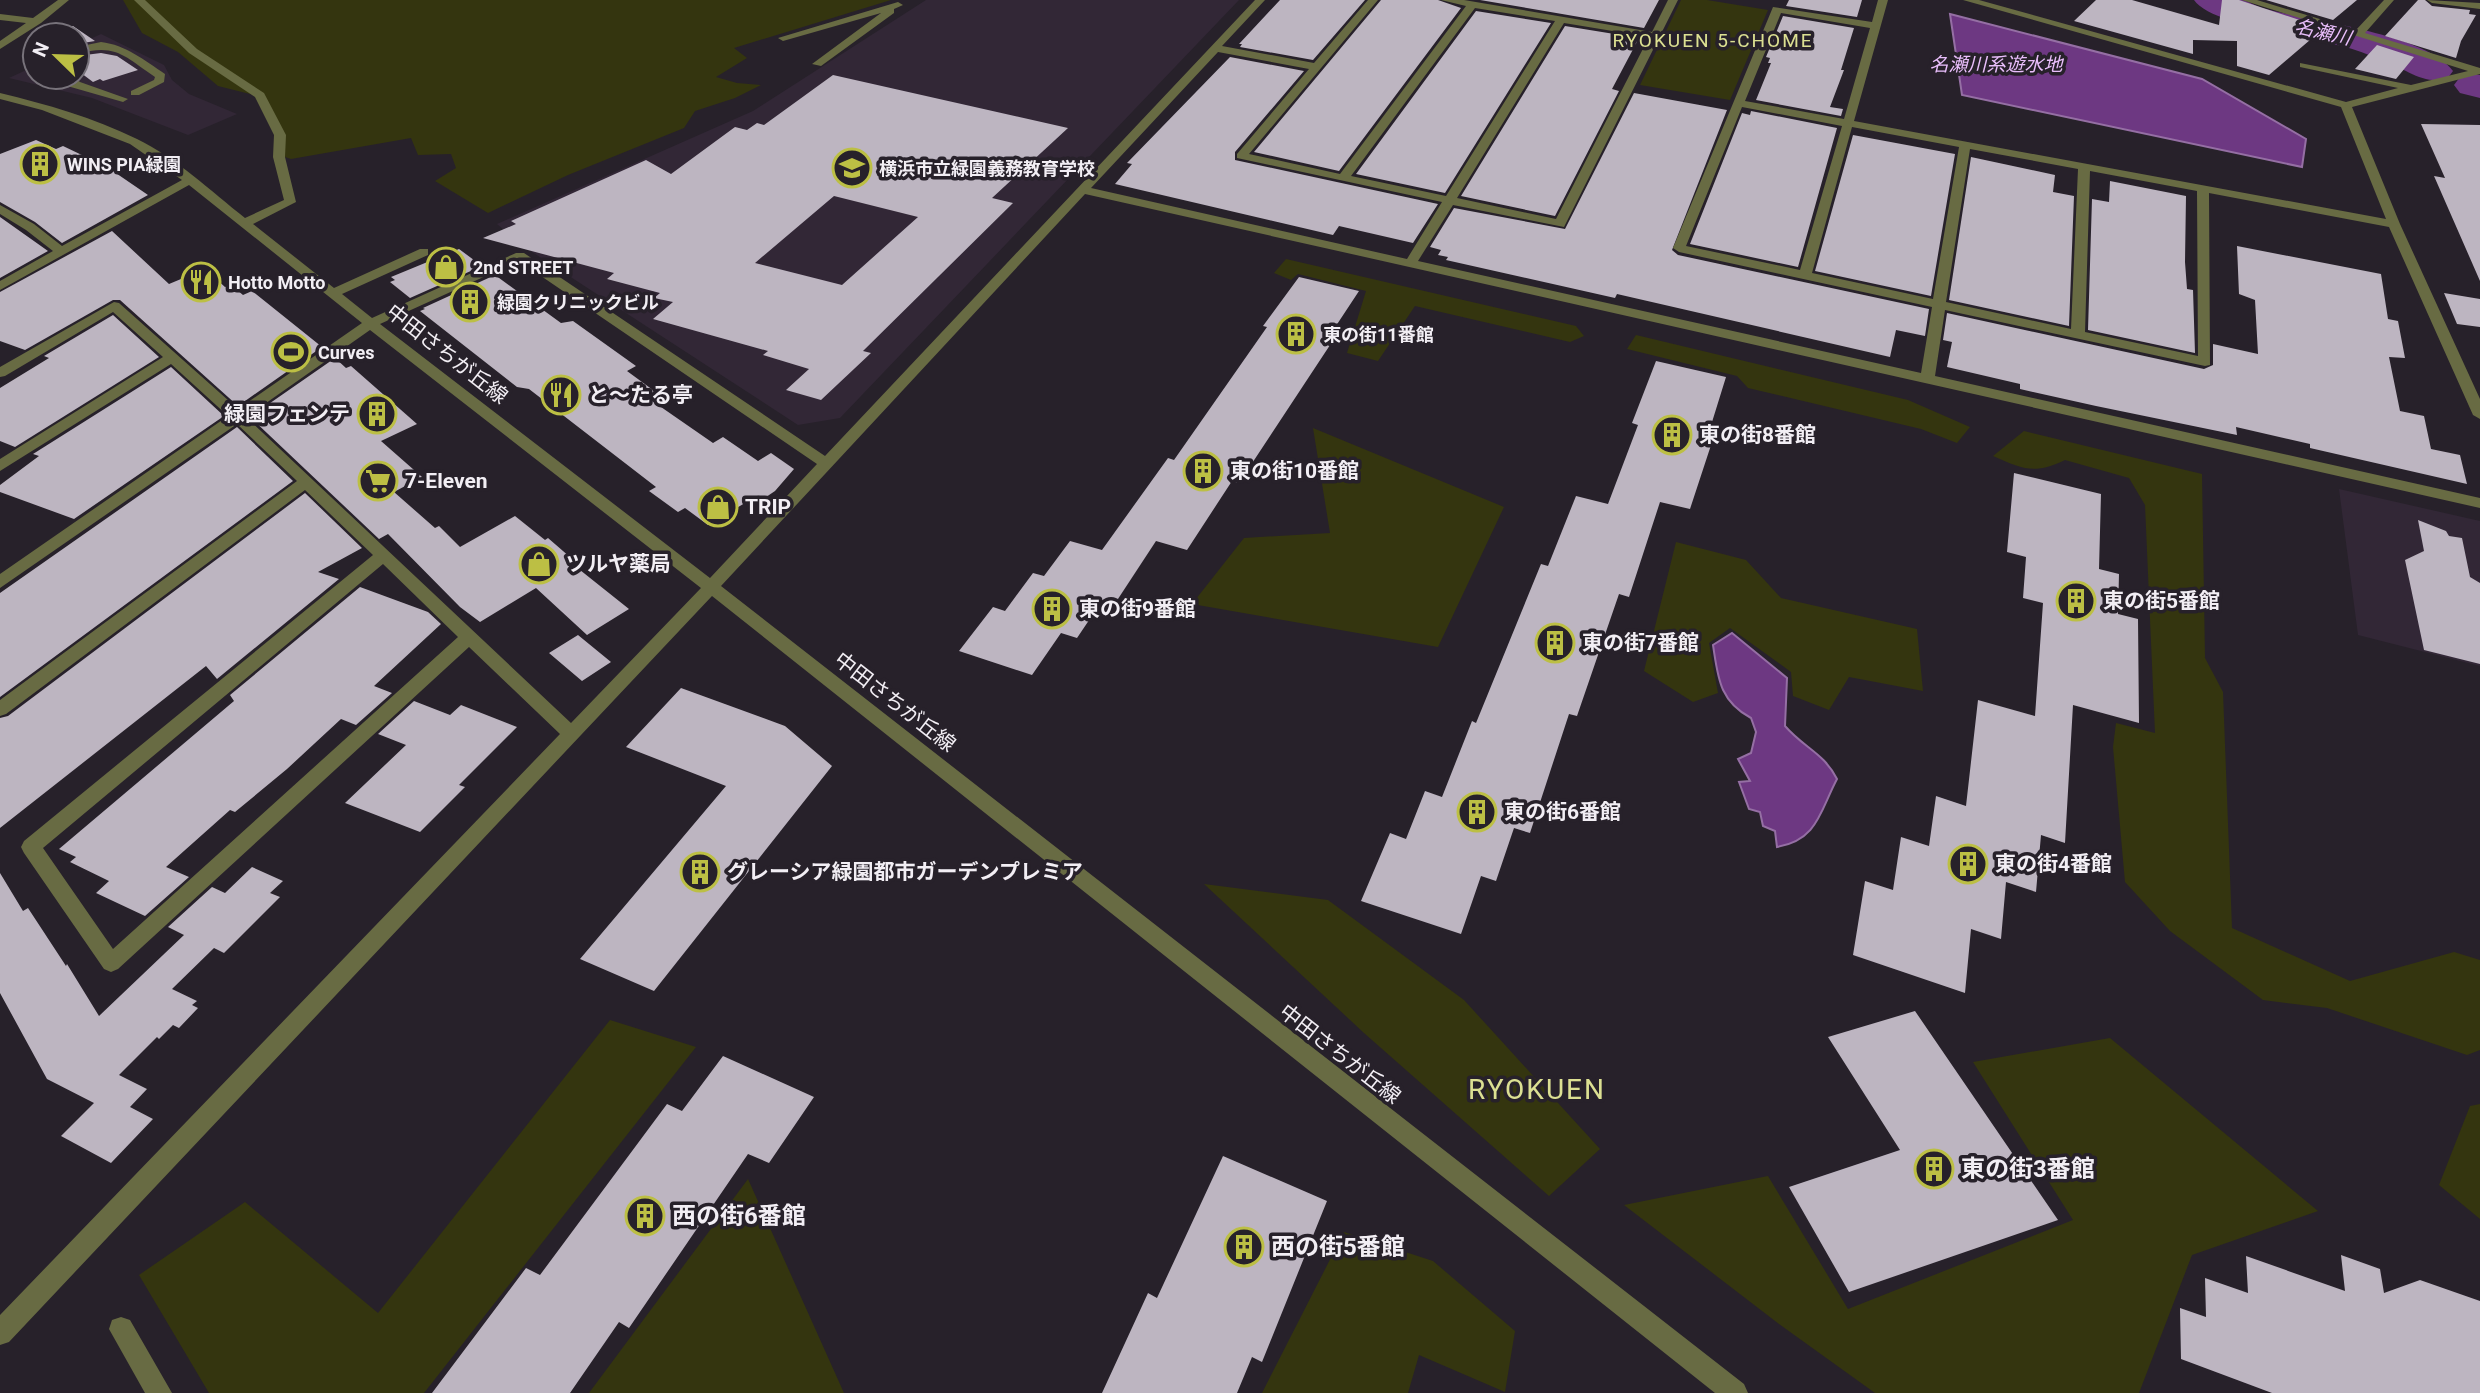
<svg xmlns="http://www.w3.org/2000/svg" width="2480" height="1393" viewBox="0 0 2480 1393" font-family="Roboto,'Noto Sans JP',sans-serif">
<style>
.built{fill:#322736}
.green{fill:#34350f}
.water{fill:#6d3882;stroke:#956fa4;stroke-width:2}
.lines{fill:none;stroke-linecap:round;stroke-linejoin:round}
.river{fill:#6d3882;fill-rule:evenodd}
.building{fill:#bdb5c1;fill-rule:evenodd}
.minor{fill:#686b43;fill-rule:evenodd}
.labels{text-anchor:middle;dominant-baseline:central;stroke-width:7;stroke-linejoin:round;paint-order:stroke}
.far-poi-label{font-size:18px;font-weight:bold;fill:#f2eef4;stroke:#27212a;text-anchor:start}
.far-water-label{font-size:19px;font-style:italic;fill:#e9befb;stroke:#27212a}
.far-neighbourhood-label{font-size:19px;letter-spacing:2px;fill:#dce092;stroke:#27212a}
.street-label{font-size:21px;fill:#f2eef4;stroke:#27212a}
.poi-label{font-size:21px;font-weight:bold;fill:#f2eef4;stroke:#27212a;text-anchor:start}
.near-poi-label{font-size:24px;font-weight:bold;fill:#f2eef4;stroke:#27212a;text-anchor:start}
.near-quarter-label{font-size:28px;letter-spacing:2px;fill:#dce092;stroke:#27212a}
</style>
<rect width="100%" height="100%" fill="#27212a"/>
<!-- built -->
<path class="built" d="M 926,0 L 1239,0 L 840,418 L 798,425 L 523,246 L 497,224 L 753,111 Z
M 101,34 L 164,65 L 172,80 L 189,94 L 237,114 L 188,135 L 92,98 L 9,78 L 35,66 L 35,77 L 77,77 L 77,45 Z
M 2339,489 L 2480,521 L 2480,666 L 2358,635 Z"/>
<!-- green -->
<path class="green" d="M 123,0 L 891,0 L 734,48 L 747,58 L 716,77 L 737,83 L 761,85 L 735,98 L 695,111 L 684,128 L 568,175 L 488,213 L 435,181 L 456,168 L 451,154 L 418,155 L 411,138 L 291,159 L 276,154 L 276,133 L 254,95 L 218,86 L 178,52 L 142,33 Z
M 1681,0 L 1707,0 L 1768,10 L 1730,100 L 1640,85 Z
M 1286,259 L 1576,326 L 1584,336 L 1570,342 L 1415,306 L 1378,361 L 1347,353 L 1366,291 L 1298,274 L 1291,280 L 1274,273 Z
M 1636,335 L 1908,400 L 1970,427 L 1957,443 L 1921,429 L 1748,388 L 1737,376 L 1627,349 Z
M 1313,428 L 1504,507 L 1438,647 L 1192,604 L 1244,538 L 1330,533 Z
M 2024,431 L 2202,474 L 2205,658 L 2223,692 L 2232,928 L 2350,981 L 2454,952 L 2480,960 L 2480,1050 L 2467,1055 L 2327,1008 L 2263,1000 L 2170,931 L 2125,882 L 2113,747 L 2116,723 L 2155,733 L 2145,505 L 2129,478 L 2065,460 C 2034,475 2023,469 1993,456 Z
M 1676,542 L 1746,560 L 1781,598 L 1917,629 L 1923,691 L 1849,677 L 1829,710 L 1793,696 L 1791,672 L 1730,628 L 1709,643 L 1718,693 L 1693,702 L 1644,671 Z
M 1204,884 L 1328,900 L 1464,1000 L 1600,1149 L 1549,1196 L 1364,1033 Z
M 610,1020 L 696,1047 L 424,1393 L 209,1393 L 139,1275 L 245,1202 L 378,1313 Z
M 2110,1038 L 2318,1211 L 2192,1255 L 2139,1393 L 1875,1393 L 1779,1324 L 1624,1205 L 1768,1176 L 1848,1309 L 2073,1220 L 1973,1062 Z
M 2480,1104 L 2480,1219 L 2439,1185 L 2470,1106 Z
M 748,1179 L 844,1393 L 589,1393 Z
M 1344,1232 L 1433,1261 L 1515,1331 L 1505,1392 L 1419,1355 L 1408,1393 L 1262,1393 Z"/>
<!-- water -->
<path class="water" d="M 1950,14 L 2202,79 L 2306,139 L 2302,167 L 1962,95 Z
M 1732,633 L 1787,678 L 1785,726 C 1804,748 1824,753 1837,779 C 1820,811 1818,840 1777,847 L 1775,831 L 1763,826 L 1760,812 L 1749,809 L 1739,782 L 1750,781 L 1738,759 L 1751,753 L 1756,732 L 1751,718 C 1719,701 1718,677 1713,645 Z"/>
<g class="lines">
<!-- river -->
<path class="river" d="M 2194,0 C 2209,0 2227,0 2242,0 C 2249,1 2255,6 2262,8 C 2306,20 2427,34 2453,71 L 2447,79 C 2422,85 2405,68 2382,60 C 2369,55 2355,49 2341,46 C 2309,38 2211,25 2194,0 Z
M 2473,74 L 2480,75 L 2480,98 L 2460,93 L 2454,85 L 2460,77 Z"/>
</g>
<!-- building -->
<path class="building" d="M 1280,0 L 1365,0 L 1313,60 L 1240,47 L 1242,44 L 1239,44 Z
M 1381,0 L 1438,0 L 1461,8 L 1339,171 L 1254,152 Z
M 1480,0 L 1659,0 L 1644,28 Z
M 1789,0 L 1862,0 L 1857,17 L 1786,6 Z
M 2096,0 L 2132,0 L 2219,25 L 2222,0 L 2239,0 L 2324,28 L 2269,75 L 2237,66 L 2237,41 L 2193,40 L 2193,54 L 2074,21 Z
M 2266,0 L 2357,0 L 2333,20 Z
M 2418,0 L 2425,0 L 2432,6 L 2470,10 L 2469,14 L 2476,15 L 2461,41 L 2456,58 L 2385,36 Z
M 1476,11 L 1551,23 L 1445,193 L 1356,174 Z
M 1783,16 L 1854,28 L 1841,70 L 1844,70 L 1830,107 L 1843,109 L 1841,116 L 1756,100 L 1771,63 L 1768,63 L 1770,58 L 1766,57 Z
M 73,26 L 95,41 L 77,44 L 77,35 L 53,35 Z
M 1565,26 L 1639,38 L 1612,89 L 1619,91 L 1555,216 L 1461,196 Z
M 2377,45 L 2414,57 L 2396,79 L 2355,69 Z
M 101,53 L 117,56 L 138,70 L 103,81 L 100,79 L 93,82 L 77,70 L 77,56 Z
M 1230,57 L 1304,71 L 1235,152 L 1235,160 L 1438,204 L 1413,243 L 1339,226 L 1333,235 L 1115,184 L 1132,164 L 1127,163 Z
M 833,75 L 1068,128 L 992,198 L 1013,203 L 863,351 L 871,353 L 821,400 L 786,390 L 809,369 L 763,355 L 768,351 L 653,319 L 673,302 L 654,298 L 660,293 L 607,279 L 614,273 L 483,238 L 516,224 L 511,221 L 646,160 L 671,174 L 735,127 L 747,130 L 757,123 L 764,125 ZM 834,196 L 918,217 L 842,285 L 755,263 Z
M 1634,93 L 1727,110 L 1672,250 L 1678,255 L 1929,309 L 1925,336 L 1896,330 L 1890,357 L 1617,294 L 1615,298 L 1446,260 L 1448,257 L 1438,255 L 1441,250 L 1430,247 L 1454,208 L 1565,229 Z
M 1751,111 L 1837,128 L 1798,267 L 1690,244 L 1742,113 L 1750,115 Z
M 2421,124 L 2480,125 L 2480,281 L 2434,176 L 2445,178 Z
M 1853,135 L 1955,154 L 1931,296 L 1815,271 Z
M 36,140 L 56,149 L 63,146 L 107,167 L 148,195 L 62,243 L 35,222 L 0,202 L 0,154 Z
M 1971,157 L 2055,175 L 2053,192 L 2074,196 L 2069,326 L 1949,300 Z
M 2110,181 L 2186,196 L 2185,262 L 2187,289 L 2193,290 L 2195,353 L 2088,330 L 2092,199 L 2109,202 Z
M 0,217 L 48,251 L 0,278 Z
M 112,231 L 169,284 L 205,269 L 225,287 L 231,285 L 243,295 L 252,291 L 322,347 L 238,406 L 120,300 L 113,300 L 25,350 L 0,341 L 0,292 Z
M 2237,246 L 2381,274 L 2388,319 L 2398,321 L 2405,358 L 2389,357 L 2400,411 L 2424,416 L 2431,449 L 2460,455 L 2467,484 L 2310,448 L 2310,444 L 2236,427 L 2237,435 L 2096,406 L 2020,389 L 2020,384 L 1947,367 L 1952,342 L 1943,340 L 1947,313 L 2204,369 L 2213,365 L 2213,344 L 2258,354 L 2255,300 L 2239,294 Z
M 459,249 L 482,266 L 410,298 L 390,282 L 395,280 L 391,277 Z
M 495,275 L 561,323 L 573,321 L 636,366 L 627,371 L 657,393 L 648,398 L 713,443 L 723,437 L 758,461 L 771,453 L 794,469 L 775,491 L 760,501 L 755,497 L 708,525 L 685,508 L 678,512 L 649,491 L 656,487 L 529,389 L 517,387 L 420,311 L 425,309 L 423,308 Z
M 1299,277 L 1359,291 L 1326,341 L 1332,342 L 1239,483 L 1232,481 L 1187,550 L 1156,541 L 1114,605 L 1102,601 L 1077,638 L 1061,633 L 1032,675 L 959,651 L 993,607 L 1005,611 L 1033,573 L 1044,576 L 1070,541 L 1102,550 L 1168,458 L 1174,460 L 1267,327 L 1263,326 Z
M 2444,293 L 2480,299 L 2480,327 L 2457,324 Z
M 113,315 L 159,357 L 15,447 L 0,441 L 0,388 L 49,358 L 44,356 Z
M 335,358 L 346,368 L 351,366 L 417,424 L 381,441 L 422,477 L 394,492 L 435,528 L 439,526 L 460,547 L 515,516 L 545,540 L 548,538 L 578,564 L 575,566 L 629,609 L 587,635 L 536,588 L 480,622 L 460,607 L 388,534 L 379,539 L 250,417 Z
M 1656,361 L 1726,377 L 1708,435 L 1714,436 L 1690,509 L 1660,502 L 1629,597 L 1619,594 L 1577,716 L 1569,714 L 1530,833 L 1514,828 L 1496,881 L 1481,876 L 1461,934 L 1361,901 L 1390,833 L 1406,839 L 1425,791 L 1442,797 L 1472,721 L 1476,723 L 1541,564 L 1548,566 L 1576,496 L 1608,504 L 1638,425 L 1632,423 Z
M 171,367 L 224,416 L 74,519 L 0,492 L 0,485 L 39,456 L 33,454 Z
M 237,427 L 293,481 L 0,697 L 0,593 Z
M 2014,473 L 2101,494 L 2099,569 L 2119,574 L 2118,614 L 2138,619 L 2139,723 L 2073,705 L 2065,843 L 2041,835 L 2036,892 L 2006,882 L 2001,939 L 1971,929 L 1965,993 L 1853,955 L 1865,881 L 1893,890 L 1901,837 L 1929,846 L 1936,796 L 1966,806 L 1978,700 L 2035,716 L 2043,603 L 2023,598 L 2026,557 L 2007,552 Z
M 305,493 L 362,548 L 318,572 L 339,579 L 217,679 L 206,666 L 0,828 L 0,718 L 8,716 Z
M 2418,520 L 2446,531 L 2449,536 L 2462,538 L 2470,577 L 2480,583 L 2480,664 L 2424,650 L 2405,560 L 2424,551 Z
M 360,587 L 428,612 L 441,624 L 374,686 L 392,693 L 356,725 L 341,719 L 287,769 L 235,812 L 230,810 L 166,867 L 189,877 L 145,916 L 96,893 L 109,881 L 70,862 L 76,857 L 59,849 L 234,701 L 230,695 Z
M 578,635 L 611,662 L 582,681 L 549,653 Z
M 681,688 L 785,726 L 832,766 L 654,991 L 580,959 L 726,786 L 626,747 Z
M 414,701 L 450,715 L 461,705 L 517,727 L 459,785 L 465,787 L 420,832 L 345,803 L 406,745 L 378,734 Z
M 252,867 L 283,881 L 270,893 L 280,897 L 224,953 L 214,948 L 172,989 L 197,1001 L 192,1005 L 198,1008 L 179,1028 L 173,1025 L 159,1039 L 157,1037 L 119,1075 L 147,1089 L 130,1107 L 153,1119 L 111,1163 L 61,1136 L 94,1103 L 47,1079 L 0,993 L 0,873 L 23,911 L 28,908 L 66,966 L 67,964 L 99,1016 L 184,935 L 168,927 L 212,887 L 225,893 Z
M 1915,1011 L 2058,1220 L 1849,1292 L 1789,1187 L 1900,1150 L 1828,1037 Z
M 723,1056 L 814,1097 L 769,1163 L 748,1154 L 629,1328 L 619,1322 L 570,1393 L 432,1393 L 526,1268 L 540,1275 L 667,1104 L 682,1111 Z
M 1223,1156 L 1327,1201 L 1262,1362 L 1252,1357 L 1237,1393 L 1102,1393 L 1148,1293 L 1157,1298 Z
M 2341,1255 L 2380,1269 L 2384,1293 L 2420,1280 L 2480,1301 L 2480,1393 L 2272,1393 L 2181,1359 L 2180,1308 L 2206,1317 L 2205,1278 L 2248,1293 L 2246,1256 L 2345,1291 Z"/>
<g class="lines">
<!-- minor -->
<path class="minor" d="M 58,0 L 69,0 L 41,23 L 0,49 L 0,41 L 26,23 L 0,20 L 0,14 L 33,18 Z
M 134,0 L 145,0 L 197,49 L 264,93 L 286,135 L 285,157 L 296,202 L 253,224 L 334,288 L 420,249 L 428,249 L 428,255 L 342,294 L 372,318 L 516,253 L 524,253 L 825,456 L 1255,0 L 1265,0 L 1222,46 L 1314,63 L 1368,0 L 1378,0 L 1249,154 L 1340,174 L 1466,6 L 1441,0 L 1464,0 L 1652,32 L 1668,0 L 1678,0 L 1564,227 L 1453,205 L 1418,261 L 1921,373 L 1932,307 L 1679,252 L 1673,248 L 1773,7 L 1872,22 L 1878,0 L 1888,0 L 1854,121 L 2386,219 L 2341,107 L 1963,0 L 1979,0 L 2346,102 L 2398,88 L 2300,67 L 2300,63 L 2411,85 L 2468,71 L 2242,0 L 2257,0 L 2356,30 L 2384,0 L 2394,0 L 2365,33 L 2480,68 L 2480,74 L 2352,107 L 2400,224 L 2480,399 L 2480,419 L 2473,415 L 2389,227 L 2209,193 L 2210,365 L 2205,366 L 1945,310 L 1935,376 L 2480,498 L 2480,508 L 1085,194 L 721,586 L 1744,1384 L 1748,1393 L 1715,1393 L 712,596 L 9,1342 L 0,1345 L 0,1315 L 560,734 L 469,647 L 118,969 L 111,972 L 104,969 L 24,853 L 21,847 L 24,841 L 373,555 L 305,490 L 6,714 L 0,716 L 0,700 L 297,481 L 237,424 L 0,588 L 0,574 L 228,416 L 171,364 L 0,471 L 0,459 L 163,357 L 113,312 L 5,376 L 0,377 L 0,367 L 114,302 L 119,303 L 238,409 L 362,323 L 189,185 L 0,290 L 0,281 L 53,251 L 26,230 L 0,214 L 0,205 L 34,224 L 62,246 L 182,180 L 130,144 L 42,110 L 0,99 L 0,93 C 46,104 94,118 137,139 C 176,158 211,191 245,218 L 284,200 L 273,157 L 274,135 L 255,97 L 189,53 ZM 1475,8 L 1555,21 L 1446,196 L 1351,176 ZM 1781,13 L 1870,28 L 1844,119 L 1745,101 ZM 1564,23 L 1649,37 L 1556,219 L 1457,198 ZM 1218,52 L 1309,69 L 1237,154 L 1237,158 L 1442,202 L 1407,259 L 1091,188 ZM 1742,107 L 1842,126 L 1800,270 L 1686,246 ZM 1852,127 L 1959,147 L 1933,299 L 1812,273 ZM 1970,149 L 2078,169 L 2071,329 L 1946,302 ZM 2090,171 L 2197,191 L 2198,356 L 2085,332 ZM 519,261 L 817,464 L 710,578 L 380,324 ZM 370,330 L 701,588 L 571,723 L 246,417 ZM 383,564 L 458,637 L 113,949 L 43,848 Z
M 2427,0 L 2480,3 L 2480,9 L 2432,3 Z
M 898,2 L 903,5 L 894,9 L 894,13 L 821,66 L 812,64 L 881,13 L 783,41 L 778,38 Z
M 101,42 C 126,45 144,60 165,74 L 164,82 L 139,95 L 131,95 L 131,91 L 154,80 L 155,77 C 124,56 116,43 77,54 L 77,47 Z
M 36,77 L 74,77 L 80,82 L 128,99 L 123,102 Z
M 121,1317 L 130,1320 L 172,1393 L 145,1393 L 109,1329 L 112,1320 Z"/>
</g>
<!-- icons -->
<defs>
<symbol id="building-ring" viewBox="-11 -11 22 22"><circle r="9.5" fill="#27212a" stroke="#bcbf44" stroke-width="1.5"/><path d="M-4-6H4V6H1V3H-1V6H-4ZM-2.5-4.3h1.7v1.8h-1.7ZM.8-4.3h1.7v1.8H.8ZM-2.5-1h1.7V.8h-1.7ZM.8-1h1.7V.8H.8Z" fill="#bcbf44"/></symbol>
<symbol id="school-ring" viewBox="-11 -11 22 22"><circle r="9.5" fill="#27212a" stroke="#bcbf44" stroke-width="1.5"/><path d="M0-5L7-2L0 1L-7-2ZM-4 1L0 2.5L4 1V4Q0 6-4 4Z" fill="#bcbf44"/></symbol>
<symbol id="shop-ring" viewBox="-11 -11 22 22"><circle r="9.5" fill="#27212a" stroke="#bcbf44" stroke-width="1.5"/><path d="M-5-2.5h2.3a2.7 3.5 0 0 1 5.4 0H5L5.5 6h-11ZM-1.5-2.5h3a1.5 2.3 0 0 0-3 0Z" fill="#bcbf44"/></symbol>
<symbol id="restaurant-ring" viewBox="-11 -11 22 22"><circle r="9.5" fill="#27212a" stroke="#bcbf44" stroke-width="1.5"/><path d="M-5-6h1v4h1v-4h1v4h1v-4h1v5L-1.5 .5V6h-2V.5L-5-1ZM5-6V6H3V1.5H1.5Q1.5-4 5-6Z" fill="#bcbf44"/></symbol>
<symbol id="stadium-ring" viewBox="-11 -11 22 22"><circle r="9.5" fill="#27212a" stroke="#bcbf44" stroke-width="1.5"/><path d="M0-5a6.5 5 0 1 0 0 10a6.5 5 0 1 0 0-10ZM-3.5-1.8h7v3.6h-7Z" fill="#bcbf44"/></symbol>
<symbol id="supermarket-ring" viewBox="-11 -11 22 22"><circle r="9.5" fill="#27212a" stroke="#bcbf44" stroke-width="1.5"/><path d="M-6-5.5h2.5l.6 2H6L4.5 2H-2.5L-4.4-4H-6ZM-1.5 3.2a1.3 1.3 0 1 0 .1 0ZM3 3.2a1.3 1.3 0 1 0 .1 0Z" fill="#bcbf44"/></symbol>
</defs>
<g fill-rule="evenodd">
<use href="#building-ring" x="18" y="142" width="44" height="44"/>
<use href="#school-ring" x="830" y="146" width="44" height="44"/>
<use href="#shop-ring" x="424" y="245" width="44" height="44"/>
<use href="#restaurant-ring" x="179" y="260" width="44" height="44"/>
<use href="#building-ring" x="448" y="280" width="44" height="44"/>
<use href="#building-ring" x="1274" y="312" width="44" height="44"/>
<use href="#stadium-ring" x="269" y="330" width="44" height="44"/>
<use href="#restaurant-ring" x="539" y="373" width="44" height="44"/>
<use href="#building-ring" x="355" y="392" width="44" height="44"/>
<use href="#building-ring" x="1650" y="413" width="44" height="44"/>
<use href="#building-ring" x="1181" y="449" width="44" height="44"/>
<use href="#supermarket-ring" x="356" y="459" width="44" height="44"/>
<use href="#shop-ring" x="696" y="485" width="44" height="44"/>
<use href="#shop-ring" x="517" y="542" width="44" height="44"/>
<use href="#building-ring" x="2054" y="579" width="44" height="44"/>
<use href="#building-ring" x="1030" y="587" width="44" height="44"/>
<use href="#building-ring" x="1533" y="621" width="44" height="44"/>
<use href="#building-ring" x="1455" y="790" width="44" height="44"/>
<use href="#building-ring" x="1946" y="842" width="44" height="44"/>
<use href="#building-ring" x="678" y="850" width="44" height="44"/>
<use href="#building-ring" x="1912" y="1147" width="44" height="44"/>
<use href="#building-ring" x="623" y="1194" width="44" height="44"/>
<use href="#building-ring" x="1222" y="1225" width="44" height="44"/>
</g>
<g class="labels">
<!-- far-poi labels -->
<g class="far-poi-label">
<text x="67" y="164">WINS PIA緑園</text>
<text x="879" y="168">横浜市立緑園義務教育学校</text>
<text x="473" y="267">2nd STREET</text>
<text x="228" y="282">Hotto Motto</text>
<text x="497" y="302">緑園クリニックビル</text>
<text x="1323" y="334">東の街11番館</text>
<text x="318" y="352">Curves</text>
</g>
<!-- far-water labels -->
<g class="far-water-label">
<text transform="translate(2323 32) rotate(13)">名瀬川</text>
<text x="1996" y="64">名瀬川系遊水地</text>
</g>
<!-- far-neighbourhood labels -->
<g class="far-neighbourhood-label">
<text x="1713" y="40">RYOKUEN 5-CHOME</text>
</g>
<!-- street labels -->
<g class="street-label">
<text transform="translate(447 354) rotate(38)">中田さちが丘線</text>
<text transform="translate(895 702) rotate(38)">中田さちが丘線</text>
<text transform="translate(1340 1054) rotate(38)">中田さちが丘線</text>
</g>
<!-- poi labels -->
<g class="poi-label">
<text x="588" y="395">と～たる亭</text>
<text x="350" y="414" text-anchor="end">緑園フェンテ</text>
<text x="1699" y="435">東の街8番館</text>
<text x="1230" y="471">東の街10番館</text>
<text x="405" y="481">7-Eleven</text>
<text x="745" y="507">TRIP</text>
<text x="566" y="564">ツルヤ薬局</text>
<text x="2103" y="601">東の街5番館</text>
<text x="1079" y="609">東の街9番館</text>
<text x="1582" y="643">東の街7番館</text>
<text x="1504" y="812">東の街6番館</text>
<text x="1995" y="864">東の街4番館</text>
<text x="727" y="872">グレーシア緑園都市ガーデンプレミア</text>
</g>
<!-- near-poi labels -->
<g class="near-poi-label">
<text x="1961" y="1169">東の街3番館</text>
<text x="672" y="1216">西の街6番館</text>
<text x="1271" y="1247">西の街5番館</text>
</g>
<!-- near-quarter labels -->
<g class="near-quarter-label">
<text x="1537" y="1089">RYOKUEN</text>
</g>
</g>
<!-- north arrow -->
<g transform="translate(56 56) rotate(293)"><circle r="33" fill="#27212a" stroke="#78737b" stroke-width="2"/>
<path d="M0-5L12 26L0 18L-12 26Z" fill="#bcbf44"/>
<text y="-10" font-size="19" font-weight="bold" text-anchor="middle" fill="#f2eef4">N</text>
</g>
</svg>
